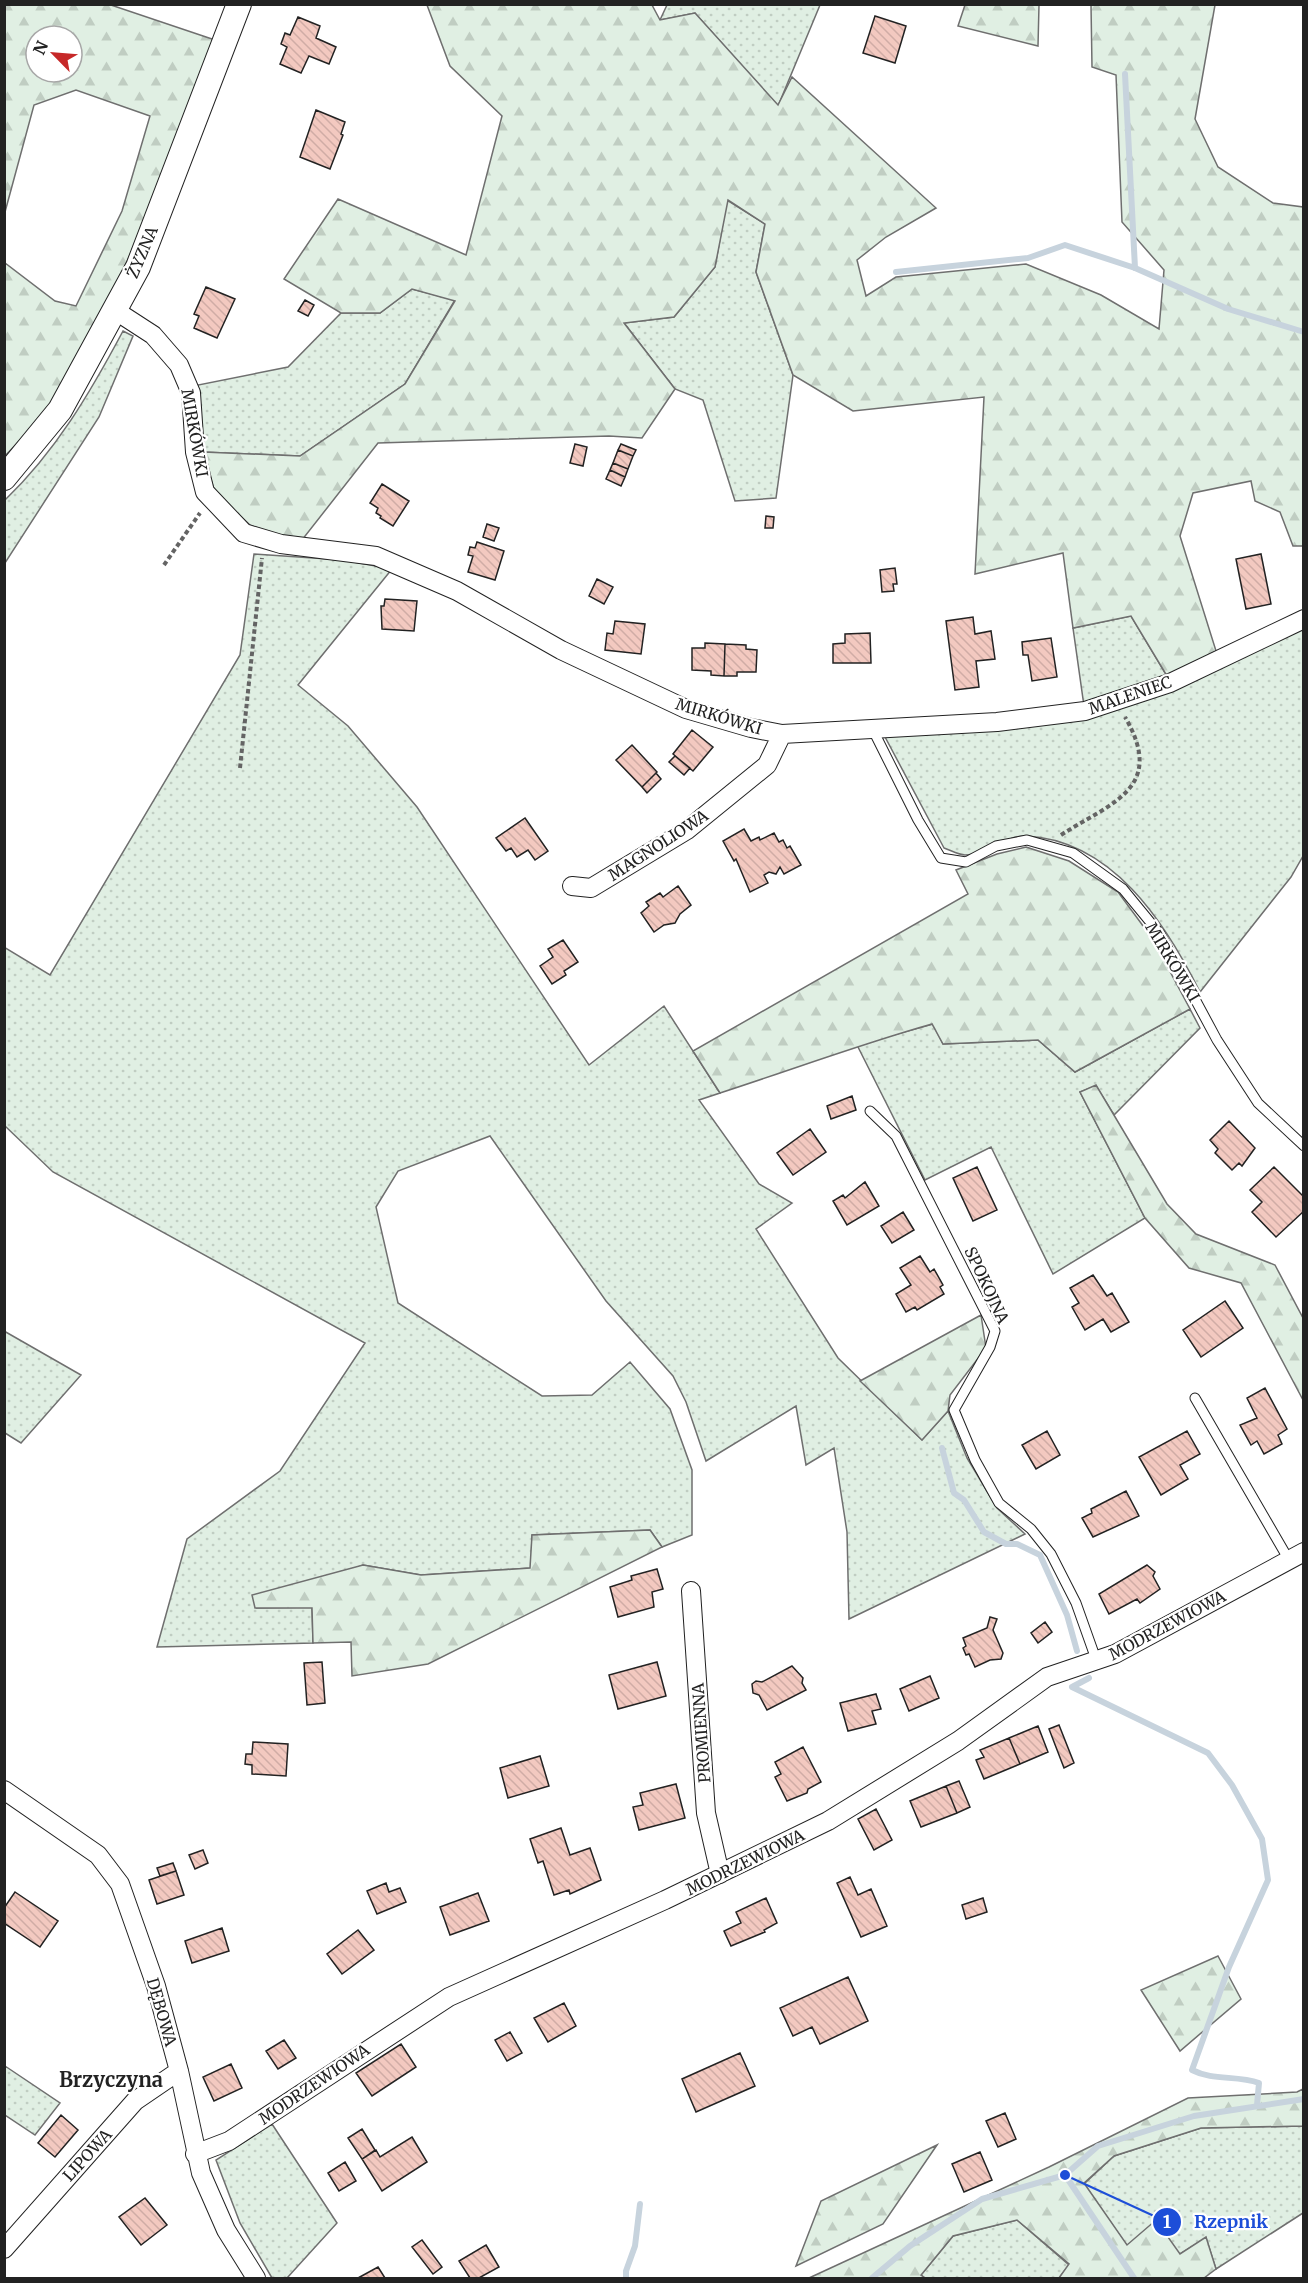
<svg xmlns="http://www.w3.org/2000/svg" width="1308" height="2283" viewBox="0 0 1308 2283" font-family="Merriweather,serif">
<style>
.grass{fill:url(#grass-dots);stroke:#6f6f6f;stroke-width:1.5}
.forest{fill:url(#forest-firs);stroke:#6f6f6f;stroke-width:1.5;fill-rule:evenodd}
.lines{fill:none;stroke-linecap:round;stroke-linejoin:round}
.stream{stroke:#c7d3dd;stroke-width:6}
.building{fill:url(#building-back-hatch);stroke:#222;stroke-width:1.5}
.service-casing{stroke:#222;stroke-width:11}
.minor-casing{stroke:#222;stroke-width:20}
.tertiary-casing{stroke:#222;stroke-width:26}
.path{stroke:#646464;stroke-width:4;stroke-dasharray:4.5 3;stroke-linecap:butt}
.service{stroke:#fff;stroke-width:9}
.minor{stroke:#fff;stroke-width:18}
.tertiary{stroke:#fff;stroke-width:24}
.labels{text-anchor:middle;dominant-baseline:central;stroke-width:4.5;stroke-linejoin:round;paint-order:stroke}
.street-label{font-size:16px;fill:#222;stroke:#fff}
.quarter-label{font-size:20px;font-weight:bold;fill:#222;stroke:#fff}
.leader{fill:none;stroke:#1d4ed8;stroke-width:2}
.callout-dot{fill:#1d4ed8;stroke:#fff;stroke-width:2}
.mark-label{font-size:18px;text-anchor:middle;font-weight:bold;fill:#fff}
.callout-label{font-size:18px;text-anchor:middle;font-weight:bold;fill:#1d4ed8;stroke:#fff;stroke-width:4.5;stroke-linejoin:round;paint-order:stroke}
</style>
<defs>
<pattern id="grass-dots" width="8" height="8" patternUnits="userSpaceOnUse" patternTransform="scale(1.5)"><rect width="8" height="8" fill="#e0efe3"/><path d="M2 2h.1M6 6h.1" fill="none" stroke="#c0cdc2" stroke-width="1.8" stroke-linecap="round"/></pattern>
<pattern id="forest-firs" width="22" height="20" patternUnits="userSpaceOnUse" patternTransform="scale(1.5)"><rect width="22" height="20" fill="#e0efe3"/><path d="M5 1l3.5 6h-7zM16 11l3.5 6h-7z" fill="#c0cdc2"/></pattern>
<pattern id="building-back-hatch" width="6" height="6" patternUnits="userSpaceOnUse" patternTransform="scale(1.5)"><rect width="6" height="6" fill="#f3c9c0"/><path d="M-1 5l2 2M0 0l6 6M5-1l2 2" fill="none" stroke="#d0aca5"/></pattern>
</defs>
<rect width="100%" height="100%" fill="#fff"/>
<!-- grass -->
<path class="grass" d="M 667,5 L 820,5 L 778,106 L 695,13 L 660,20 Z
M 727,200 L 765,224 L 756,272 L 793,375 L 776,498 L 735,501 L 703,400 L 675,389 L 624,323 L 674,317 L 715,267 Z
M 412,289 L 455,300 L 405,384 L 300,456 L 203,452 L 198,385 L 288,367 L 341,313 L 380,313 Z
M 123,331 L 133,336 L 99,417 L 5,563 L 5,500 C 56,451 90,393 123,331 Z
M 254,554 L 343,560 L 392,569 L 298,685 L 348,726 L 417,807 L 589,1065 L 664,1006 L 720,1093 L 699,1100 L 759,1184 L 792,1203 L 756,1229 L 838,1358 L 922,1440 L 948,1411 L 967,1458 L 997,1508 L 1025,1534 L 849,1619 L 847,1532 L 834,1448 L 806,1465 L 796,1406 L 706,1461 L 686,1402 L 673,1376 L 606,1301 L 490,1136 L 398,1171 L 376,1207 L 398,1303 L 542,1396 L 592,1395 L 630,1362 L 670,1409 L 692,1470 L 692,1535 L 662,1547 L 650,1530 L 532,1535 L 531,1568 L 421,1575 L 363,1565 L 256,1608 L 312,1607 L 313,1643 L 157,1647 L 187,1539 L 280,1471 L 365,1343 L 53,1172 L 5,1126 L 4,947 L 50,975 L 240,655 Z
M 1131,616 L 1167,676 L 1084,706 L 1073,628 Z
M 1303,625 L 1303,856 L 1291,877 L 1200,992 C 1165,922 1112,840 1026,836 C 1006,835 986,855 965,855 C 959,855 950,850 944,848 L 884,735 L 1075,719 Z
M 1190,1009 L 1200,1028 L 1114,1115 L 1096,1086 L 1080,1092 L 1145,1218 L 1053,1274 L 991,1147 L 925,1180 L 857,1045 L 933,1024 L 943,1044 L 1038,1040 L 1075,1072 Z
M 4,1331 L 81,1375 L 21,1443 L 5,1433 Z
M 5,2066 L 60,2103 L 35,2135 L 5,2115 Z
M 272,2124 L 337,2223 L 287,2278 L 272,2278 L 240,2223 L 216,2160 Z
M 1303,2126 L 1303,2213 L 1216,2269 L 1206,2238 L 1180,2254 L 1127,2246 L 1084,2184 L 1114,2156 L 1201,2128 Z
M 1017,2220 L 1069,2265 L 1059,2278 L 925,2278 L 921,2275 L 953,2236 Z"/>
<!-- forest -->
<path class="forest" d="M 5,5 L 111,5 L 215,40 L 144,223 L 100,323 L 55,403 L 5,456 L 5,263 L 55,301 L 76,306 L 122,211 L 150,116 L 76,90 L 34,105 L 5,212 ZM 36,36 L 72,36 L 72,72 L 36,72 Z
M 427,5 L 652,5 L 660,20 L 695,13 L 778,105 L 792,77 L 936,208 L 886,237 L 857,260 L 866,296 L 896,277 L 1026,264 L 1101,295 L 1159,329 L 1164,270 L 1122,222 L 1116,75 L 1092,67 L 1091,5 L 1215,5 L 1195,119 L 1218,167 L 1273,203 L 1303,207 L 1303,546 L 1293,546 L 1280,512 L 1255,501 L 1251,481 L 1193,493 L 1180,536 L 1217,654 L 1167,676 L 1131,616 L 1073,628 L 1063,553 L 975,574 L 984,397 L 853,411 L 793,375 L 756,272 L 765,224 L 728,200 L 715,267 L 674,317 L 624,323 L 675,389 L 642,438 L 609,436 L 378,443 L 302,540 L 278,536 L 250,525 L 215,493 L 203,452 L 300,456 L 405,384 L 455,301 L 412,289 L 380,313 L 341,313 L 284,279 L 338,199 L 466,255 L 502,116 L 450,66 Z
M 965,5 L 1039,5 L 1038,46 L 958,26 Z
M 1026,847 L 1069,861 L 1118,892 L 1152,938 L 1190,1009 L 1075,1072 L 1038,1040 L 943,1044 L 932,1024 C 861,1044 791,1070 720,1093 L 693,1051 L 968,894 L 956,870 L 997,854 Z
M 1096,1085 L 1167,1204 L 1196,1234 L 1275,1265 L 1303,1318 L 1303,1400 L 1241,1283 L 1189,1268 L 1145,1218 L 1080,1092 Z
M 981,1315 L 986,1348 L 950,1395 L 948,1411 L 922,1440 L 860,1381 Z
M 650,1530 L 662,1547 L 428,1664 L 352,1676 L 351,1642 L 313,1643 L 312,1608 L 255,1608 L 252,1595 L 363,1565 L 421,1575 L 530,1568 L 532,1535 Z
M 1218,1956 L 1241,1999 L 1180,2051 L 1141,1990 Z
M 1303,2089 L 1303,2126 L 1201,2128 L 1114,2156 L 1084,2183 L 1127,2245 L 1156,2220 L 1180,2254 L 1206,2237 L 1216,2269 L 1204,2278 L 1059,2278 L 1069,2264 L 1017,2220 L 953,2236 L 921,2275 L 925,2278 L 809,2278 L 1049,2167 L 1188,2098 L 1297,2092 Z
M 937,2145 L 883,2224 L 796,2266 L 821,2201 Z"/>
<g class="lines">
<!-- stream -->
<path class="stream" d="M 1125,74 L 1135,268
M 896,272 L 1028,258 L 1065,245 L 1135,268 L 1228,309 L 1304,332
M 942,1448 L 954,1493 L 964,1500 L 984,1532 L 1006,1544 L 1017,1544 L 1040,1555 L 1067,1615 L 1077,1651
M 1089,1678 L 1072,1687 L 1208,1753 L 1232,1785 L 1262,1839 L 1268,1880 L 1229,1967 L 1192,2070 C 1213,2081 1237,2075 1259,2083 L 1257,2105
M 1065,2175 L 1134,2278
M 626,2278 L 626,2271 L 635,2246 L 640,2204
M 872,2278 L 910,2246 L 982,2199 L 1065,2175 L 1098,2146 L 1194,2116 L 1304,2099"/>
</g>
<!-- building -->
<path class="building" d="M 875,16 L 906,26 L 895,63 L 863,53 Z
M 298,17 L 320,26 L 316,38 L 336,47 L 329,64 L 309,56 L 301,73 L 280,64 L 287,47 L 281,44 L 285,33 L 290,35 Z
M 316,110 L 345,122 L 341,134 L 343,135 L 330,169 L 300,157 Z
M 206,287 L 235,299 L 217,338 L 194,328 L 199,316 L 194,314 Z
M 305,300 L 314,305 L 308,316 L 298,311 Z
M 575,444 L 587,447 L 583,466 L 570,463 Z
M 621,444 L 636,450 L 633,456 L 618,450 Z
M 618,450 L 633,456 L 628,469 L 613,463 Z
M 613,463 L 628,469 L 625,477 L 610,470 Z
M 610,470 L 625,477 L 621,486 L 606,479 Z
M 382,484 L 409,501 L 393,526 L 380,518 L 381,516 L 376,513 L 378,508 L 370,503 Z
M 766,516 L 774,517 L 773,528 L 765,528 Z
M 487,524 L 499,528 L 494,541 L 483,537 Z
M 477,542 L 504,551 L 495,580 L 468,572 L 473,556 L 468,555 L 470,547 L 475,548 Z
M 1261,554 L 1271,604 L 1246,609 L 1236,559 Z
M 895,568 L 897,584 L 893,584 L 894,591 L 882,592 L 880,570 Z
M 597,579 L 613,587 L 604,604 L 589,596 Z
M 385,599 L 417,601 L 414,631 L 382,629 L 381,606 L 384,606 Z
M 973,617 L 975,634 L 991,631 L 995,659 L 976,661 L 979,687 L 955,690 L 946,621 Z
M 615,621 L 645,624 L 641,654 L 605,650 L 607,633 L 613,634 Z
M 870,633 L 871,663 L 833,663 L 833,644 L 845,643 L 845,634 Z
M 1051,638 L 1057,677 L 1032,681 L 1028,655 L 1023,655 L 1022,642 Z
M 705,643 L 725,644 L 724,676 L 711,675 L 711,671 L 692,670 L 692,648 L 705,648 Z
M 725,644 L 746,645 L 746,649 L 757,650 L 756,672 L 737,672 L 737,676 L 724,676 Z
M 692,730 L 713,747 L 693,771 L 673,754 Z
M 632,745 L 657,772 L 642,787 L 616,760 Z
M 675,756 L 690,768 L 684,775 L 669,762 Z
M 656,773 L 661,779 L 647,793 L 642,787 Z
M 525,818 L 548,851 L 535,860 L 528,850 L 517,857 L 511,848 L 506,851 L 496,838 Z
M 744,829 L 751,841 L 759,837 L 760,840 L 774,833 L 779,842 L 783,840 L 787,848 L 790,846 L 801,865 L 784,874 L 780,867 L 776,874 L 769,872 L 764,875 L 768,883 L 750,892 L 736,859 L 734,861 L 723,841 Z
M 678,886 L 691,905 L 680,914 L 675,923 L 664,925 L 654,932 L 641,913 L 649,906 L 646,902 L 660,893 L 663,897 Z
M 563,940 L 578,962 L 564,971 L 566,975 L 552,984 L 540,966 L 553,957 L 548,949 Z
M 852,1096 L 856,1110 L 831,1119 L 827,1106 Z
M 1229,1121 L 1255,1148 L 1242,1166 L 1239,1163 L 1232,1170 L 1215,1153 L 1218,1149 L 1210,1140 Z
M 810,1129 L 826,1152 L 793,1175 L 777,1153 Z
M 977,1167 L 997,1210 L 973,1221 L 953,1178 Z
M 1274,1167 L 1304,1197 L 1304,1211 L 1276,1237 L 1252,1212 L 1262,1202 L 1250,1190 Z
M 865,1182 L 879,1206 L 847,1225 L 833,1201 L 843,1195 L 845,1198 Z
M 903,1212 L 914,1230 L 892,1243 L 881,1226 Z
M 920,1256 L 930,1272 L 934,1269 L 943,1285 L 940,1287 L 944,1294 L 917,1310 L 915,1307 L 906,1312 L 896,1294 L 911,1285 L 900,1268 Z
M 1093,1275 L 1107,1296 L 1112,1293 L 1129,1322 L 1111,1332 L 1103,1319 L 1085,1330 L 1072,1307 L 1079,1303 L 1070,1288 Z
M 1225,1301 L 1243,1328 L 1201,1357 L 1183,1330 Z
M 1265,1388 L 1287,1429 L 1278,1435 L 1282,1444 L 1264,1454 L 1257,1441 L 1251,1445 L 1240,1425 L 1257,1418 L 1247,1398 Z
M 1047,1431 L 1060,1455 L 1036,1469 L 1022,1445 Z
M 1187,1431 L 1200,1454 L 1180,1465 L 1188,1479 L 1161,1495 L 1139,1457 Z
M 1126,1491 L 1139,1516 L 1093,1537 L 1082,1518 L 1092,1513 L 1091,1509 Z
M 1147,1565 L 1155,1572 L 1153,1576 L 1160,1589 L 1140,1603 L 1137,1599 L 1109,1614 L 1099,1594 Z
M 657,1569 L 663,1589 L 652,1592 L 654,1607 L 618,1617 L 610,1587 L 632,1580 L 631,1576 Z
M 990,1617 L 997,1619 L 993,1630 L 1003,1653 L 1001,1659 L 990,1660 L 975,1667 L 969,1654 L 966,1655 L 963,1648 L 966,1646 L 963,1638 L 987,1628 Z
M 1045,1622 L 1052,1632 L 1038,1643 L 1031,1633 Z
M 322,1662 L 325,1703 L 307,1705 L 304,1663 Z
M 657,1662 L 666,1696 L 618,1709 L 609,1675 Z
M 792,1666 L 803,1678 L 802,1683 L 806,1690 L 767,1710 L 759,1695 L 753,1693 L 752,1684 L 756,1681 L 762,1682 Z
M 930,1676 L 939,1698 L 909,1711 L 900,1689 Z
M 876,1694 L 881,1709 L 872,1711 L 876,1724 L 848,1731 L 840,1703 Z
M 1059,1725 L 1074,1763 L 1064,1768 L 1049,1729 Z
M 1038,1726 L 1048,1752 L 1020,1764 L 1009,1738 Z
M 1009,1738 L 1020,1764 L 984,1779 L 976,1760 L 984,1757 L 980,1750 Z
M 253,1742 L 288,1744 L 286,1776 L 252,1774 L 252,1765 L 245,1764 L 246,1754 L 252,1754 Z
M 803,1747 L 821,1782 L 808,1789 L 807,1793 L 787,1801 L 775,1777 L 781,1774 L 775,1762 Z
M 540,1756 L 549,1786 L 508,1798 L 500,1768 Z
M 959,1781 L 970,1807 L 957,1813 L 946,1786 Z
M 676,1784 L 685,1818 L 639,1830 L 633,1807 L 643,1805 L 640,1793 Z
M 946,1786 L 957,1813 L 921,1827 L 910,1801 Z
M 876,1809 L 892,1840 L 874,1850 L 858,1819 Z
M 561,1828 L 570,1855 L 590,1848 L 601,1880 L 570,1894 L 569,1890 L 554,1895 L 543,1861 L 538,1863 L 530,1839 Z
M 203,1850 L 208,1863 L 195,1869 L 189,1855 Z
M 173,1863 L 176,1871 L 160,1876 L 157,1868 Z
M 176,1871 L 184,1895 L 157,1904 L 149,1880 Z
M 850,1877 L 858,1895 L 871,1889 L 887,1926 L 861,1937 L 837,1883 Z
M 386,1883 L 389,1892 L 400,1888 L 406,1902 L 377,1914 L 367,1891 Z
M 15,1892 L 58,1921 L 40,1947 L 4,1923 L 4,1908 Z
M 478,1893 L 489,1921 L 450,1935 L 440,1907 Z
M 766,1898 L 777,1923 L 764,1930 L 765,1932 L 731,1946 L 724,1931 L 741,1923 L 736,1912 Z
M 983,1898 L 987,1912 L 966,1919 L 962,1905 Z
M 222,1928 L 229,1951 L 192,1963 L 185,1941 Z
M 358,1930 L 374,1950 L 342,1974 L 327,1954 Z
M 848,1977 L 868,2021 L 820,2044 L 812,2027 L 793,2036 L 780,2008 Z
M 564,2003 L 576,2026 L 548,2042 L 534,2018 Z
M 510,2032 L 522,2053 L 507,2061 L 495,2040 Z
M 284,2040 L 296,2058 L 278,2069 L 266,2051 Z
M 401,2044 L 416,2067 L 372,2096 L 356,2073 Z
M 740,2053 L 755,2086 L 696,2112 L 682,2079 Z
M 231,2064 L 242,2088 L 214,2101 L 203,2077 Z
M 1005,2113 L 1016,2139 L 998,2147 L 986,2121 Z
M 61,2115 L 78,2130 L 55,2157 L 38,2143 Z
M 362,2129 L 375,2150 L 362,2159 L 348,2138 Z
M 412,2137 L 427,2162 L 382,2191 L 362,2159 L 376,2150 L 380,2157 Z
M 980,2152 L 992,2180 L 964,2192 L 952,2164 Z
M 345,2162 L 356,2181 L 339,2191 L 328,2173 Z
M 145,2198 L 167,2225 L 141,2245 L 119,2217 Z
M 422,2240 L 442,2267 L 433,2274 L 412,2247 Z
M 486,2245 L 499,2267 L 479,2278 L 470,2278 L 459,2261 Z
M 378,2267 L 385,2278 L 358,2278 Z"/>
<g class="lines">
<defs>
<path id="service" d="M 872,728 L 918,820 L 941,858 L 966,862 L 996,846 L 1027,840 L 1073,853 L 1123,889 L 1160,934 L 1217,1040 L 1258,1103 L 1304,1146
M 870,1111 L 896,1136 L 995,1331 L 990,1347 L 954,1410 L 975,1460 L 999,1503 L 1031,1529 L 1051,1554 L 1076,1603 L 1097,1662
M 1195,1398 L 1289,1560"/>
<path id="minor" d="M 116,311 L 153,335 L 179,365 L 191,393 L 195,452 L 205,492 L 244,533 L 281,544 L 376,556 L 457,591 L 561,650 L 686,709 L 751,728 L 782,734 L 997,722 L 1085,711 L 1170,683 L 1304,619
M 572,886 L 591,888 L 687,830 L 767,765 L 782,734
M 691,1591 L 706,1813 L 720,1874
M 4,1790 L 98,1855 L 120,1884 L 156,1986 L 179,2071 L 201,2173 L 226,2230 L 256,2278
M 195,2154 L 229,2141 L 449,1997 L 665,1900 L 828,1821 L 958,1741 L 1047,1677 L 1115,1654 L 1304,1552
M 4,2249 L 135,2101 L 179,2071"/>
<path id="tertiary" d="M 4,478 L 60,410 L 138,267 L 239,4"/>
</defs>
<!-- service casing -->
<use href="#service" class="service-casing"/>
<!-- minor casing -->
<use href="#minor" class="minor-casing"/>
<!-- tertiary casing -->
<use href="#tertiary" class="tertiary-casing"/>
<!-- path -->
<path class="path" d="M 164,565 L 200,513
M 240,768 L 262,558
M 1061,835 C 1110,803 1167,789 1125,717"/>
<!-- service -->
<use href="#service" class="service"/>
<!-- minor -->
<use href="#minor" class="minor"/>
<!-- tertiary -->
<use href="#tertiary" class="tertiary"/>
</g>
<g class="labels">
<!-- street labels -->
<g class="street-label">
<text transform="translate(142 252) rotate(-67)">ŻYZNA</text>
<text transform="translate(195 433) rotate(80)">MIRKÓWKI</text>
<text transform="translate(1130 695) rotate(-19)">MALENIEC</text>
<text transform="translate(719 716) rotate(17)">MIRKÓWKI</text>
<text transform="translate(658 845) rotate(-33)">MAGNOLIOWA</text>
<text transform="translate(1173 962) rotate(59)">MIRKÓWKI</text>
<text transform="translate(987 1285) rotate(65)">SPOKOJNA</text>
<text transform="translate(1167 1625) rotate(-28)">MODRZEWIOWA</text>
<text transform="translate(701 1733) rotate(-94)">PROMIENNA</text>
<text transform="translate(745 1862) rotate(-26)">MODRZEWIOWA</text>
<text transform="translate(162 2012) rotate(74)">DĘBOWA</text>
<text transform="translate(314 2084) rotate(-34)">MODRZEWIOWA</text>
<text transform="translate(87 2155) rotate(-48)">LIPOWA</text>
</g>
<!-- quarter labels -->
<g class="quarter-label">
<text x="111" y="2079">Brzyczyna</text>
</g>
</g>
<!-- callouts -->
<path class="leader" d="M1065 2175L1167 2222"/>
<g class="callout-dot">
<circle cx="1065" cy="2175" r="6"/>
<circle cx="1167" cy="2222" r="15"/>
</g>
<g class="mark-label">
<text x="1167" y="2228">1</text>
</g>
<g class="callout-label">
<text x="1231" y="2228">Rzepnik</text>
</g>
<!-- border -->
<rect width="1308" height="2283" fill="none" stroke="#222222" stroke-width="12"/>
<!-- north arrow -->
<g transform="translate(54 54) rotate(295)"><circle r="28" fill="#ffffff" stroke="#a7a7a7" stroke-width="1.5"/>
<path d="M0-4.5L10 22L0 15L-10 22Z" fill="#c62828"/>
<text y="-9" font-size="16" font-weight="bold" text-anchor="middle" fill="#222222">N</text>
</g>
</svg>
